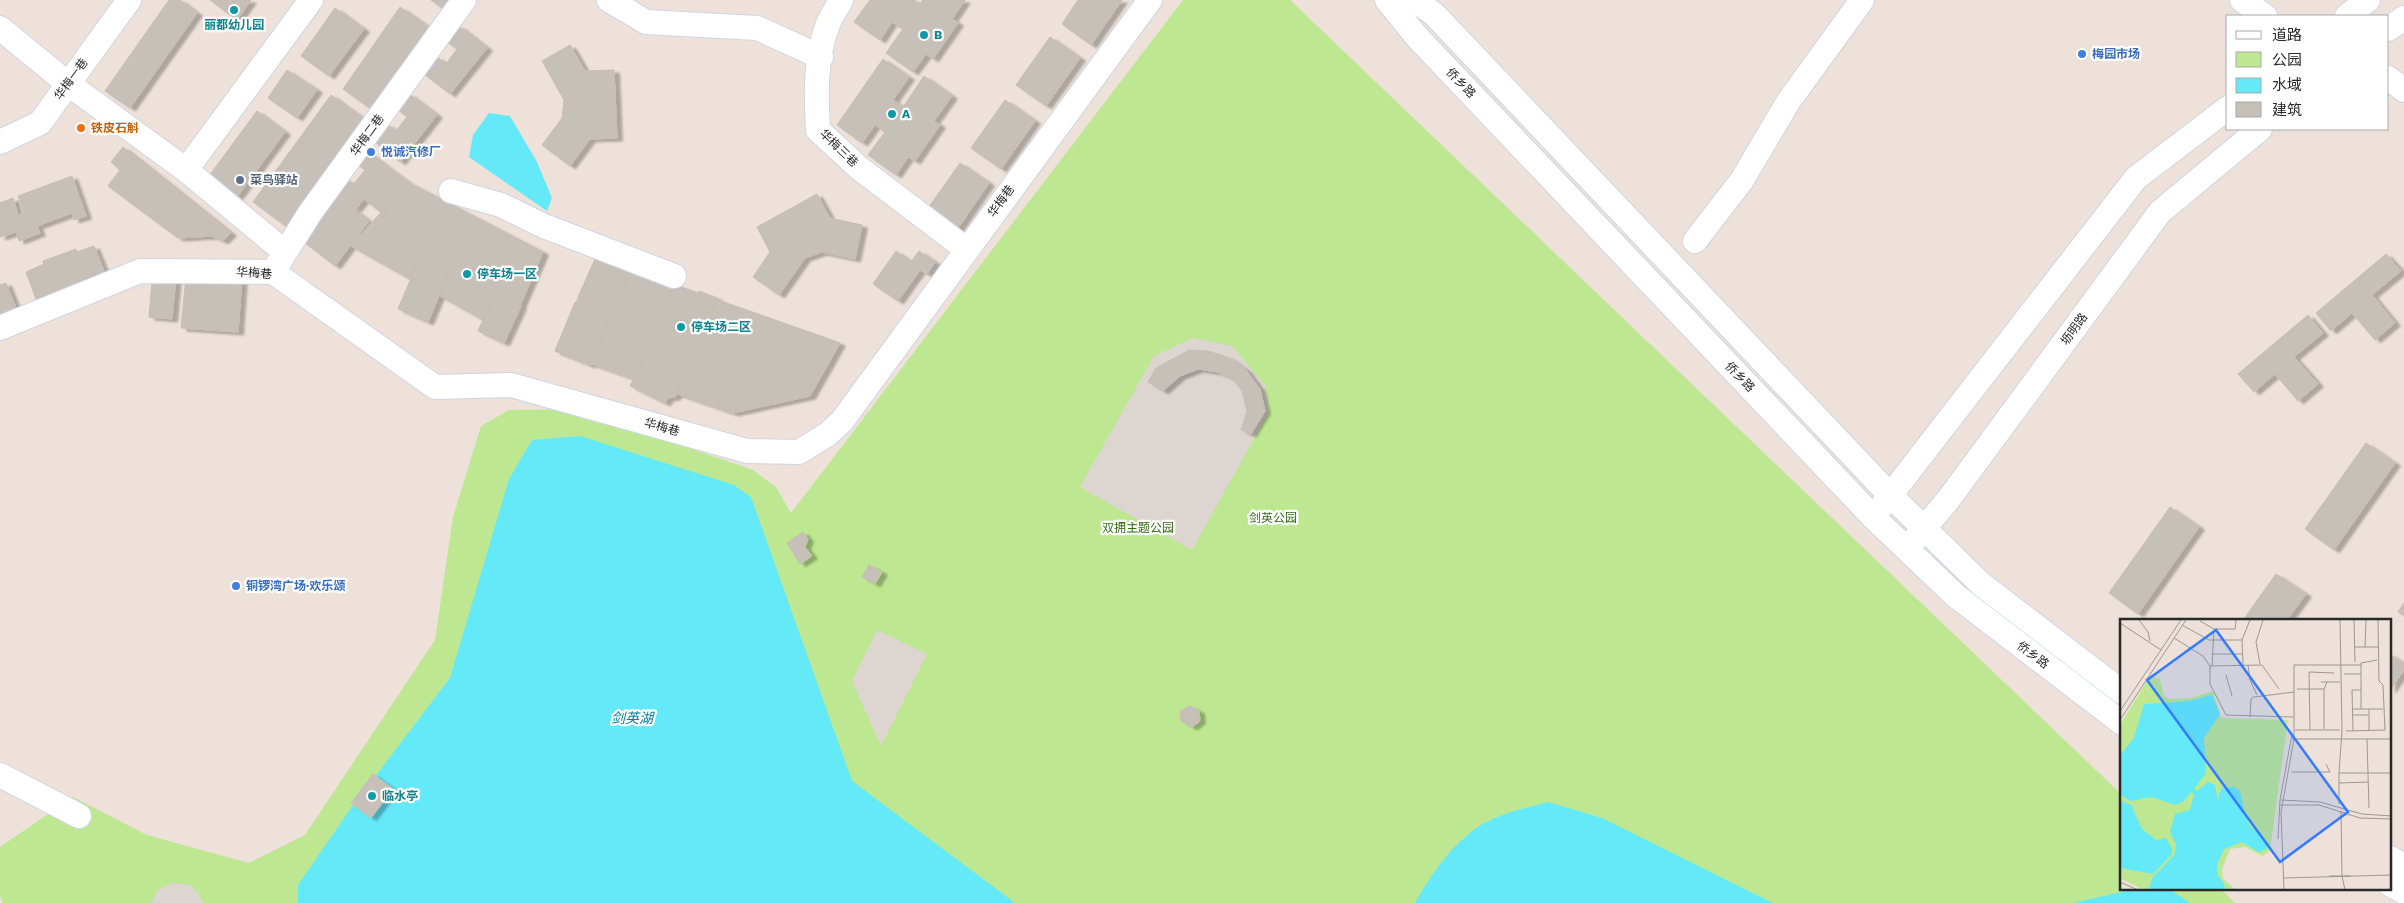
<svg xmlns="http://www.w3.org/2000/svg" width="2404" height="903" viewBox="0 0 2404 903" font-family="'Work Sans','Noto Sans SC',sans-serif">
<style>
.green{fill:#bde891}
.plaza{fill:#dcd5d0}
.water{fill:#63e9f8}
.building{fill:#c7c0b8;stroke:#c8bdb3;filter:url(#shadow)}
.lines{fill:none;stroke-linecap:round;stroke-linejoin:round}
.minor-casing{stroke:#ced6e3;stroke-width:26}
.minor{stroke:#fff;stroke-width:24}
.culture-dot{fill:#0f9aa8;stroke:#fff;stroke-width:2}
.shop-dot{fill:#3f7fe0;stroke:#fff;stroke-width:2}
.food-dot{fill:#e8710a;stroke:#fff;stroke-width:2}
.service-dot{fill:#5c6f8a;stroke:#fff;stroke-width:2}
.labels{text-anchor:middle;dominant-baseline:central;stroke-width:4.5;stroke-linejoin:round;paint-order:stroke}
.culture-label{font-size:12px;font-weight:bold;fill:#0d838f;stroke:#fff;text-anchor:start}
.shop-label{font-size:12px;font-weight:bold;fill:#366cbe;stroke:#fff;text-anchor:start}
.street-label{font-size:12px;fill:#292929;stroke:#fff}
.food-label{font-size:12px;font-weight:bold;fill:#c56008;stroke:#fff;text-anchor:start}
.service-label{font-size:12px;font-weight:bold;fill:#4e5e75;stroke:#fff;text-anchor:start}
.park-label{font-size:12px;fill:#346b14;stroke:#fff}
.water-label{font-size:14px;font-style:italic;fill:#04809c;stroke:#fff}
.inset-road{fill:none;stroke:#9f9793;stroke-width:1}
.view{fill:#347bff;fill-opacity:0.15;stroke:#347bff;stroke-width:2.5}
.inset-edge{fill:none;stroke:#292929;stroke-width:2.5}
</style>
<defs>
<filter id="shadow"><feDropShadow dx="5.5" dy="3" stdDeviation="1" flood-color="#0004"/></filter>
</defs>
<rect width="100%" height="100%" fill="#ede1d9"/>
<!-- green -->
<path class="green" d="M 1183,0 L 1290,0 L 2121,794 L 2122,889 L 2221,889 L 2235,903 L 3,903 L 0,896 L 0,847 L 73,797 L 147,835 L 249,863 L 305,835 L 435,640 L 453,517 L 481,426 L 509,410 L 576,409 L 753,470 L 776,487 L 791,513 Z"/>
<!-- plaza -->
<path class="plaza" d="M 1193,338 L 1232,346 L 1265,385 L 1269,412 L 1192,550 L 1080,487 L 1154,356 Z
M 877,630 L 927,654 L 881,746 L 852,681 Z
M 173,883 L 190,885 L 197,891 L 203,903 L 151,903 L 158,890 Z"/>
<!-- water -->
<path class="water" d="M 489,113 L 510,116 L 537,162 L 552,198 L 547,211 L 469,157 L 473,135 Z
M 580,436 L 734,485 L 751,497 L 852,781 L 1015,903 L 298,903 L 298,885 L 349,811 L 450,678 L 509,479 L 532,440 Z
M 1548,802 L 1602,818 L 1773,903 L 1415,903 C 1430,877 1446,852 1470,833 C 1491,815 1523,809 1548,802 Z
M 2135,889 L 2169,889 L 2190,903 L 2073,903 Z"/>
<!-- building -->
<path class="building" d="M 169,0 L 180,0 L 197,13 L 130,108 L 105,91 Z
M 210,0 L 251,0 L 237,20 Z
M 431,0 L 450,0 L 443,9 Z
M 870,0 L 914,0 L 920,4 L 923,0 L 965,0 L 952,19 L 958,23 L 933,59 L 926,54 L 913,72 L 886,53 L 903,29 L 892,22 L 880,40 L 854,22 Z
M 1078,0 L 1122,0 L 1091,45 L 1062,24 Z
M 400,7 L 428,27 L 371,109 L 343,89 Z
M 335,8 L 364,29 L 329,76 L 301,56 Z
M 459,26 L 487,48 L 450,94 L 424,74 L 437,57 L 446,64 L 457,49 L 447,42 Z
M 1050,37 L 1080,58 L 1046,106 L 1016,85 Z
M 570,45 L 585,71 L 614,70 L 617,138 L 590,139 L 570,166 L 542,145 L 562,118 L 564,100 L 542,61 Z
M 883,59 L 909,77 L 893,100 L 903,107 L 924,76 L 952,96 L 934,121 L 940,125 L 915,161 L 908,157 L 896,175 L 868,155 L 885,132 L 875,125 L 862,143 L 837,125 Z
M 287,70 L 317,90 L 297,118 L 268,98 Z
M 409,94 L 437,115 L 400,162 L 374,141 L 387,124 L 396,131 L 407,117 L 397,109 Z
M 331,95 L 365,120 L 287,227 L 253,202 Z
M 1005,100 L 1035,121 L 1001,169 L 971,148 Z
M 257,111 L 285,132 L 237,197 L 209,176 Z
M 123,147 L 231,233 L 223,241 L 212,236 L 178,238 L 108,186 L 120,170 L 111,162 Z
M 365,150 L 408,182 L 383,214 L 364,199 L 356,209 L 333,192 L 344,178 L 353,185 L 365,170 L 356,163 Z
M 960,163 L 989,183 L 956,231 L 926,211 Z
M 72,176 L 86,216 L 74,220 L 72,213 L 37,226 L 40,233 L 19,241 L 16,232 L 0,237 L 0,203 L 13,198 L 18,215 L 24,213 L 18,196 Z
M 408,182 L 543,252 L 508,334 L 351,246 Z
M 817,194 L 830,218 L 862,225 L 855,259 L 822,252 L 805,258 L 779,295 L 753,277 L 770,252 L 757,227 Z
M 338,197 L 369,221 L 335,266 L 304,242 Z
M 503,234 L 543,252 L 527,288 L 487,270 Z
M 94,246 L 104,271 L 85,278 L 87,285 L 55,297 L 53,293 L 36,299 L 26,272 L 44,264 L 43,261 L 76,249 L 77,252 Z
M 423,250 L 453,262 L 428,322 L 398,309 Z
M 896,251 L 911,262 L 919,251 L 935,262 L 927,274 L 920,270 L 898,301 L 873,284 Z
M 2386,254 L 2401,271 L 2372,295 L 2395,323 L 2375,340 L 2352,313 L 2331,331 L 2316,313 Z
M 596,257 L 633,267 L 613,312 L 578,297 Z
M 596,257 L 840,343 L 810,396 L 733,413 L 555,351 Z
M 153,269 L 242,276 L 238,332 L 181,328 L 186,277 L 176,276 L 172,319 L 149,317 Z
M 6,283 L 16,308 L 0,314 L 0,285 Z
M 673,286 L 697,296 L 699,291 L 717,298 L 711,312 L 700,314 L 688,347 L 654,334 Z
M 495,294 L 521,306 L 504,343 L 478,331 Z
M 575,302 L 610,316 L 590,365 L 555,351 Z
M 2308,315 L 2323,333 L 2294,357 L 2318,384 L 2298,401 L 2275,374 L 2254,392 L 2238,374 Z
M 654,337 L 686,351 L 672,381 L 681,385 L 675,397 L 668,398 L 665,403 L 630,386 Z
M 1189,350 L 1208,351 L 1229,358 L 1246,370 L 1260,389 L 1265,411 L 1251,434 L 1241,430 L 1247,411 L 1242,391 L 1233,379 L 1218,372 L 1198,369 L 1180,376 L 1163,391 L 1148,382 L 1156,368 Z
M 2366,443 L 2395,463 L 2334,550 L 2305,529 Z
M 2170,507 L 2199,527 L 2138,614 L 2109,593 Z
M 803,532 L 808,539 L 805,547 L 812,556 L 800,564 L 787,543 Z
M 869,565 L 882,572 L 875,584 L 862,577 Z
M 2276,574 L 2306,594 L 2287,620 L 2243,620 Z
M 2404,603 L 2404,616 L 2398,612 Z
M 2390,654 L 2404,664 L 2404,670 L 2390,690 Z
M 1190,706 L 1199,711 L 1200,721 L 1192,727 L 1181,721 L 1180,711 Z
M 373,774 L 393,789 L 371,818 L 351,803 Z"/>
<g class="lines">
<defs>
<path id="minor" d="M 609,0 L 646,22 L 757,28 L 821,57
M 841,0 C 837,8 831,16 828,24 C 815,57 816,95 818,130 L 859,168 L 966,249
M 1387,0 L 1417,37 L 1873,517 L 1956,596 L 2122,723
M 1414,0 L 1434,14 L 1890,495 L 1981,584 L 2122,692
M 2242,0 L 2265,16
M 2347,16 L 2368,0
M 0,28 L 67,83 L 186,170 L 285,252
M 2388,29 L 2404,18
M 2388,78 L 2404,90
M 0,142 L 40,123 L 129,0
M 186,170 L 311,0
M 451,191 L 501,205 L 544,226 L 674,276
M 1695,241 L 1742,180 L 1788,102 L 1862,0
M 278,264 L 310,213 L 464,0
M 0,328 L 140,271 L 273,272 L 435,387 L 511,385 L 747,451 L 799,452 L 828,434 L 842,421 L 1150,0
M 1882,506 L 2136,178 L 2228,108
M 1915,539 L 1948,500 L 2160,212 L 2260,129
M 0,775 L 79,816
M 2390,858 L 2404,866
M 2390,884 L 2404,892"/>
</defs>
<!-- minor casing -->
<use href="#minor" class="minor-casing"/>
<!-- minor -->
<use href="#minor" class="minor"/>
</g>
<!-- markers -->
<g class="culture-dot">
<circle cx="234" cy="10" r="5"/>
<circle cx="924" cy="35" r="5"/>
<circle cx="892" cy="114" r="5"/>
<circle cx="467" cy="274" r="5"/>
<circle cx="681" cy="327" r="5"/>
<circle cx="372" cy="796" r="5"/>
</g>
<g class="shop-dot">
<circle cx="2082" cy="54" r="5"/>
<circle cx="371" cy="152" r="5"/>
<circle cx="236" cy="586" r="5"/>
</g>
<circle class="food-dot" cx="81" cy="128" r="5"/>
<circle class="service-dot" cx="240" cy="180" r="5"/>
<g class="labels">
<!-- culture labels -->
<g class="culture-label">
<text x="234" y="25" text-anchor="middle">丽都幼儿园</text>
<text x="934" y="35">B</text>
<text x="902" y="114">A</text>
<text x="477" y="274">停车场一区</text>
<text x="691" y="327">停车场二区</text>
<text x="382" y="796">临水亭</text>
</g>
<!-- shop labels -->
<g class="shop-label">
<text x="2092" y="54">梅园市场</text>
<text x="381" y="152">悦诚汽修厂</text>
<text x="246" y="586">铜锣湾广场·欢乐颂</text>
</g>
<!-- street labels -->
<g class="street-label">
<text transform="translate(71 79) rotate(-54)">华梅一巷</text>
<text transform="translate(1461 83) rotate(46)">侨乡路</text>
<text transform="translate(367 135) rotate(-54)">华梅二巷</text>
<text transform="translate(839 148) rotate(44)">华梅三巷</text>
<text transform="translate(1001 201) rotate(-54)">华梅巷</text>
<text transform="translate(254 273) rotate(4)">华梅巷</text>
<text transform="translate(2074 329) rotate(-54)">坜明路</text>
<text transform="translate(1740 377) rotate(46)">侨乡路</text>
<text transform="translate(662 427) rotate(16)">华梅巷</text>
<text transform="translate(2033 655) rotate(37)">侨乡路</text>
</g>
<!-- food labels -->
<g class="food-label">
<text x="91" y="128">铁皮石斛</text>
</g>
<!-- service labels -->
<g class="service-label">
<text x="250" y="180">菜鸟驿站</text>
</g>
<!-- park labels -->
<g class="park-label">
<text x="1273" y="518">剑英公园</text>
<text x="1138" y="528">双拥主题公园</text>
</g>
<!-- water labels -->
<g class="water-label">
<text x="632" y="718">剑英湖</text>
</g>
</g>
<!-- overview -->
<g transform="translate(2120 619)">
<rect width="271" height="271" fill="#ede1d9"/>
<path d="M 30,57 L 40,60 L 44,77 L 49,80 L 71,79 L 93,72 L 101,99 L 168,101 L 150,231 L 143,237 L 125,228 L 110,230 L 102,250 L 103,260 L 116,271 L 24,271 L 0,259 L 0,106 Z" fill="#bde891"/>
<path d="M 92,76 L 100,95 L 84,119 L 86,154 L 74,170 L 77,172 L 88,163 L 95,166 L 98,182 L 101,169 L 114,168 L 120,172 L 125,196 L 131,208 L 148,223 L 147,230 L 138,233 L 122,223 L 104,230 L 97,245 L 98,257 L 104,264 L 105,271 L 31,271 L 29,268 L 33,258 L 55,235 L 56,225 L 50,213 L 55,195 L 70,191 L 74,175 L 71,173 L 63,183 L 55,186 L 32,178 L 10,182 L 0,176 L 0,136 L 14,119 L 24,85 L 69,82 ZM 0,181 L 11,186 L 22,210 L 36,221 L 46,219 L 52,230 L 52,235 L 33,255 L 0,249 Z" fill="#63e9f8"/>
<path class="inset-road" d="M 19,1 L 28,13 L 30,22M 220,1 L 222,111 L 219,154 L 272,154M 234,1 L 235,43M 80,2 L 94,10 L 115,10 L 116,1M 0,4 L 41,31M 62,6 L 89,21 L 122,21M 54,19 L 83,37 L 90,47 L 90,65 L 106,96 L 173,98M 234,28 L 259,28M 245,28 L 246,1M 93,35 L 123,35M 140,45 L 136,23 L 143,1M 123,46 L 122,21 L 130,1M 128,46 L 130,61 L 137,76M 90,47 L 142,46 L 159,70M 92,47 L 94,10M 224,55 L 241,55M 106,56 L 112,77M 201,63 L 220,63M 177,70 L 204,70 L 207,63M 204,70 L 204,110M 232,90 L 263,90M 241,90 L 241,44 L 257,41M 249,90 L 249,111M 0,92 L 61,1M 232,96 L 249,96M 130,98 L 131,80 L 134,78 L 174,73M 0,101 L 66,1M 175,111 L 220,111M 190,111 L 189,53 L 214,54M 226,112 L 265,111 L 263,66 L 259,62 L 258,1M 233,112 L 232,71 L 241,71M 172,120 L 272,120M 247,120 L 249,189M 171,153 L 210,153 L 206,145M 219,154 L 219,185M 219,164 L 248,163M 161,181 L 200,183 L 242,195 L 272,197M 160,186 L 199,186 L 240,199 L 272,200M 221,192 L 222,257 L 225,271M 158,220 L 160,181 L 172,115M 209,257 L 231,257M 164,259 L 272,256M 0,263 L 18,271M 164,271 L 161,193 L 174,120 L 174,46 L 241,46"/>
<path class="view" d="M 96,11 L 228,193 L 160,243 L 27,61 Z"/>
<rect width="271" height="271" class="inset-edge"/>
</g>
<!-- legend -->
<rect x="2226" y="15" width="162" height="115" fill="#ffffff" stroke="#a9a9a9"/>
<rect x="2236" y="31" width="25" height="8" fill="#ffffff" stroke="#a9a9a9"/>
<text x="2272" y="40" font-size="15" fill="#292929">道路</text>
<rect x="2236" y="52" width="25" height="15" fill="#bde891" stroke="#a9a9a9"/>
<text x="2272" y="65" font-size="15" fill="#292929">公园</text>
<rect x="2236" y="78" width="25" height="15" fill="#63e9f8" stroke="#a9a9a9"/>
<text x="2272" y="90" font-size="15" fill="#292929">水域</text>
<rect x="2236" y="102" width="25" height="15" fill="#c7c0b8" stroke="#a9a9a9"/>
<text x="2272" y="115" font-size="15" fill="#292929">建筑</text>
</svg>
